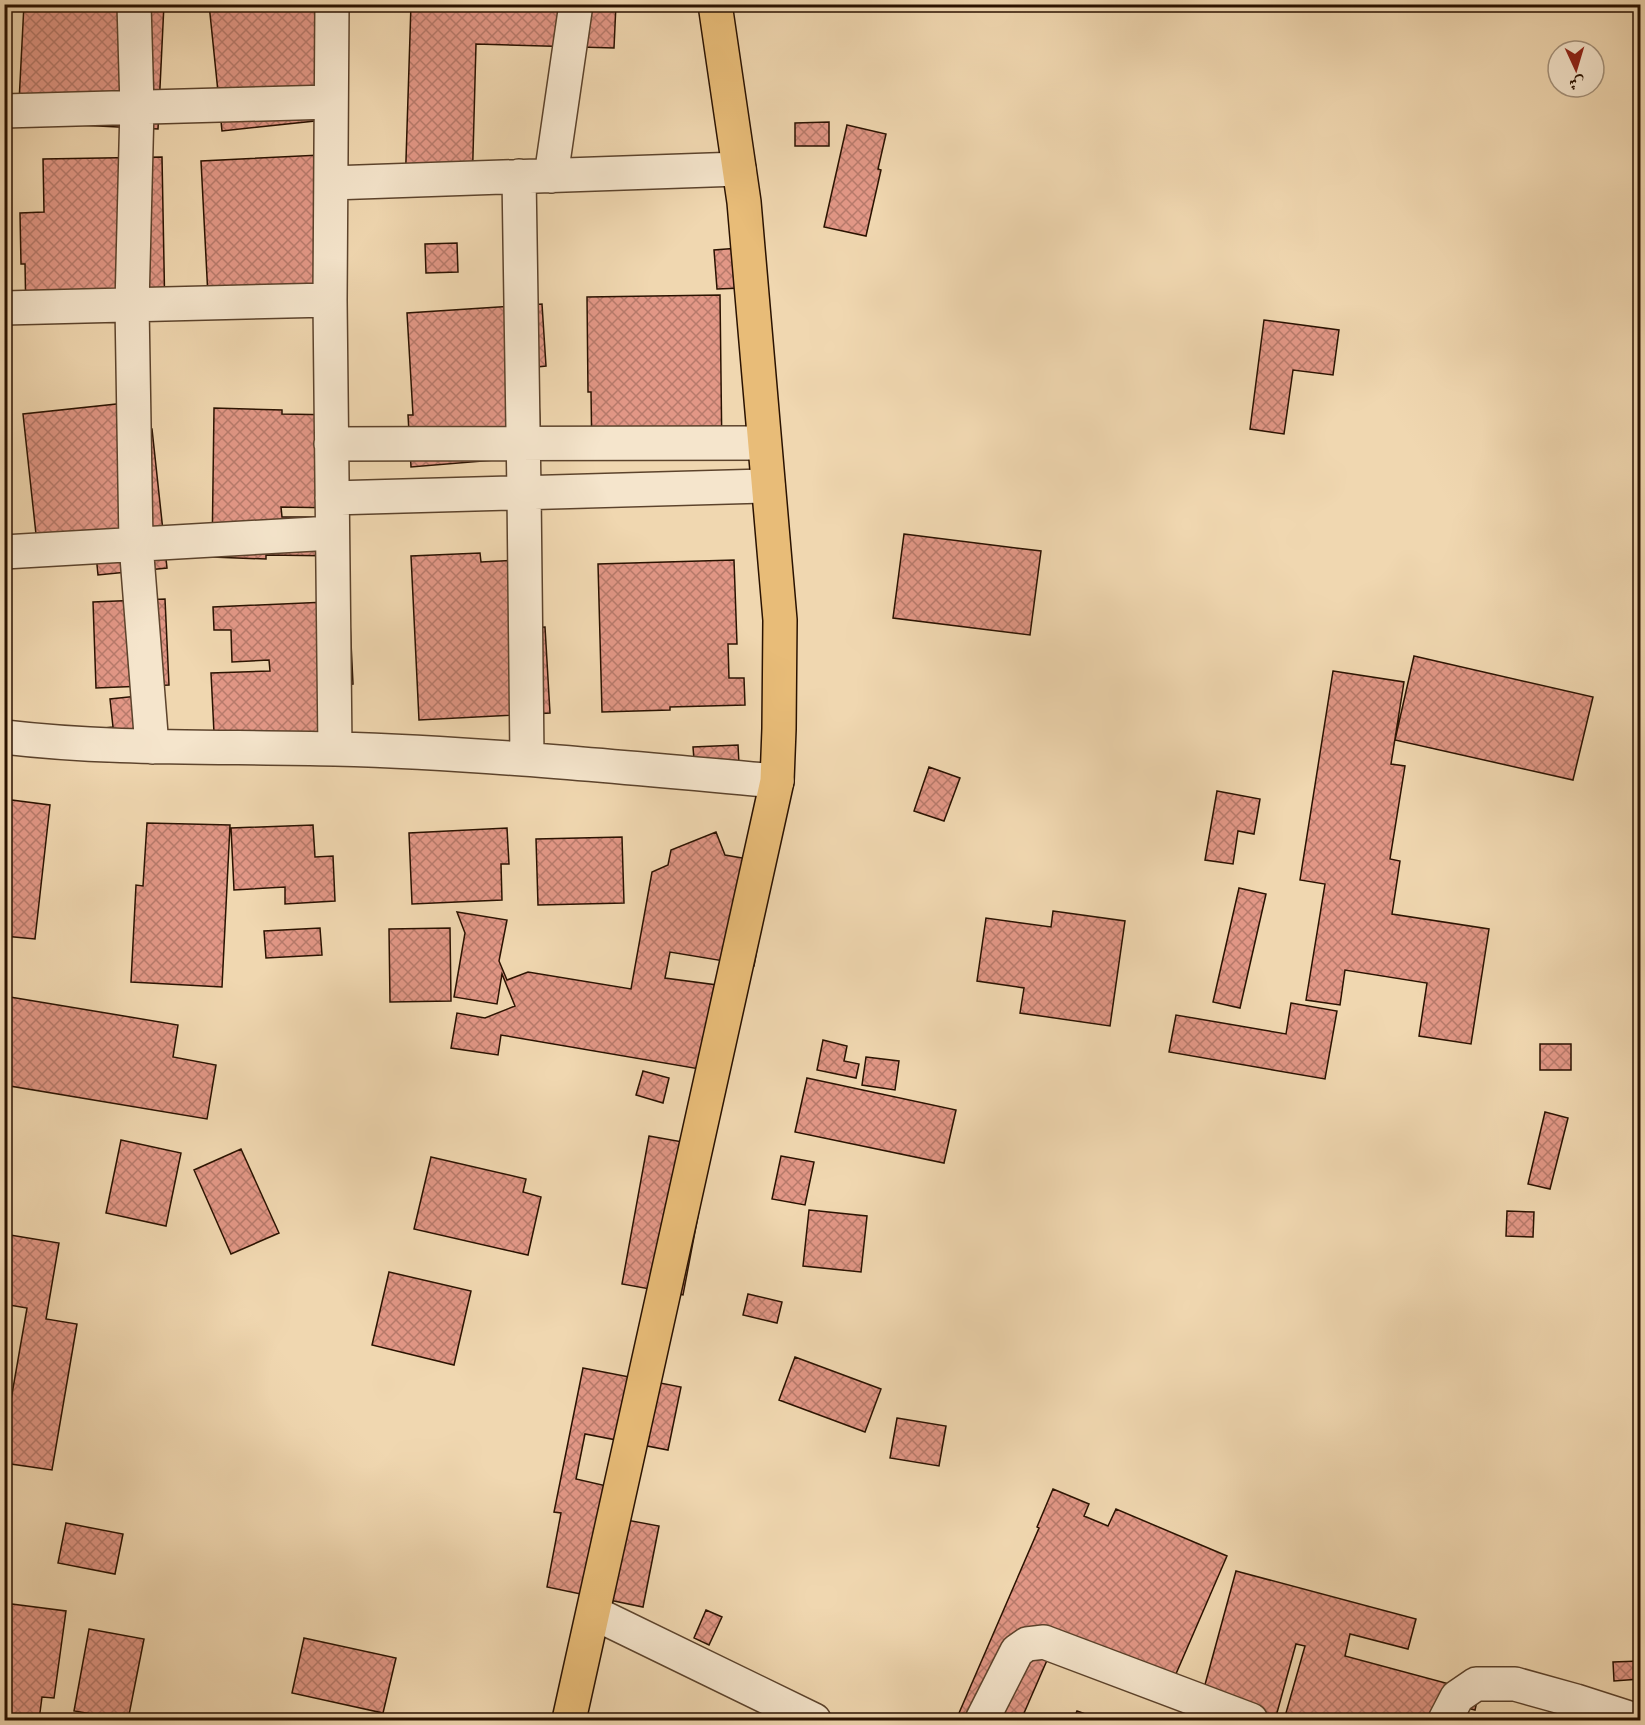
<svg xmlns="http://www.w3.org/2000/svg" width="1645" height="1725" viewBox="0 0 1645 1725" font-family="'IM FELL English',Amiri,serif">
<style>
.building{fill:url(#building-cross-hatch);stroke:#2a1200;stroke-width:1.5}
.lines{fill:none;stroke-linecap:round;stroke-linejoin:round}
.minor-casing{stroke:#5c432c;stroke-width:36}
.major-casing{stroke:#2a1200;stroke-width:36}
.minor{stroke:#f5e5cc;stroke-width:33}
.major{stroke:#e8bc78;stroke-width:33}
</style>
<defs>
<pattern id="building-cross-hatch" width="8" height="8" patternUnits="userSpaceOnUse" patternTransform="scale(1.5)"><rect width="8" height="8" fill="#e29786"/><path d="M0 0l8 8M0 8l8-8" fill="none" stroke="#b77a6b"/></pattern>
</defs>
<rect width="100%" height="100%" fill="#f0d7b0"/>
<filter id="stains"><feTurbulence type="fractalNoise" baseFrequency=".00333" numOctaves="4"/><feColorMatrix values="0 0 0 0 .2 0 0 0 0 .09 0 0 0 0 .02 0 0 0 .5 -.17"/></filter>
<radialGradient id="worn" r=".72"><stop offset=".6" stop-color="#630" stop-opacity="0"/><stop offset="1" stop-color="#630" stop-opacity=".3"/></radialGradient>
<!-- building -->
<path class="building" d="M 24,4 L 164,4 L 158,129 L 18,122 Z
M 209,4 L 315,4 L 343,118 L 222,131 Z
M 411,4 L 616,4 L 614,48 L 476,44 L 472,192 L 405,191 Z
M 829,122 L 829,146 L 795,146 L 795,123 Z
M 847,125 L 886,134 L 878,169 L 881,170 L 866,236 L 824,227 Z
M 341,154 L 343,309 L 209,316 L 201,161 Z
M 162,157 L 165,317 L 26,319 L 25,264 L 21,264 L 20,213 L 44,212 L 43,159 Z
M 457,243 L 458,272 L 426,273 L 425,244 Z
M 739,248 L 742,288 L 717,289 L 714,250 Z
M 720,295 L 722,458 L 592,460 L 591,392 L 588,392 L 587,297 Z
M 542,304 L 546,366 L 537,367 L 542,456 L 411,467 L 408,415 L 413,415 L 407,313 Z
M 1264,320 L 1339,330 L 1333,375 L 1293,370 L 1284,434 L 1250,429 Z
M 145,401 L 120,432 L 152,429 L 167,568 L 98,575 L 96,555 L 39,562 L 23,414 Z
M 214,408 L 282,410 L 282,414 L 339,415 L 338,508 L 281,507 L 282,517 L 340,517 L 339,556 L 266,555 L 266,559 L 212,557 Z
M 904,534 L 1041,551 L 1030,635 L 893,618 Z
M 480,553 L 481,562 L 536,559 L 518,628 L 545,627 L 550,713 L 419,720 L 411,556 Z
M 734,560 L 737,644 L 728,644 L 729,678 L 744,678 L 745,705 L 670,707 L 670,710 L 602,712 L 598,564 Z
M 165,599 L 169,685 L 96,688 L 93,602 Z
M 349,601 L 353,684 L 320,686 L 343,748 L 215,753 L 211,673 L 270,671 L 269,660 L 232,662 L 231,630 L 214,630 L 213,607 Z
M 1414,656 L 1593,697 L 1573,780 L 1395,740 Z
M 1333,671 L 1404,682 L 1391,764 L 1405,766 L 1390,859 L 1400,861 L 1392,914 L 1489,929 L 1471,1044 L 1419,1036 L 1427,983 L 1345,970 L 1340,1005 L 1306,1000 L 1325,884 L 1300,880 Z
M 138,696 L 159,753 L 96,729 L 113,727 L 110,699 Z
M 738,745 L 740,783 L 696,785 L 693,747 Z
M 929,767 L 960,778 L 944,821 L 914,811 Z
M 1217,791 L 1260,799 L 1254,834 L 1238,831 L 1233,864 L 1205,860 Z
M 4,799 L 50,805 L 35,939 L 4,936 Z
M 147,823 L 230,825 L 222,987 L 131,982 L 136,885 L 143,886 Z
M 313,825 L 315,857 L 333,856 L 335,901 L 285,904 L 285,887 L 234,890 L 231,828 Z
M 507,828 L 509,864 L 501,864 L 502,900 L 412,904 L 409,833 Z
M 716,832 L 725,855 L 772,863 L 754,966 L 670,952 L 665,978 L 732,987 L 717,1072 L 501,1035 L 498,1055 L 451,1048 L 457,1013 L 485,1018 L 515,1006 L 502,974 L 497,1004 L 454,997 L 465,933 L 457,912 L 507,920 L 499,961 L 507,980 L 528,972 L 631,989 L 652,872 L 668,865 L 671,850 Z
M 622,837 L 624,903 L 538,905 L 536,839 Z
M 1239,888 L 1266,894 L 1240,1008 L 1213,1002 Z
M 1053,911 L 1125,921 L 1110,1026 L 1020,1013 L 1024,988 L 977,981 L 986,918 L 1051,927 Z
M 320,928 L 322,955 L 266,958 L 264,931 Z
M 450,928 L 451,1001 L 390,1002 L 389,929 Z
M 4,996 L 178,1025 L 173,1057 L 216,1065 L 207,1119 L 4,1085 Z
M 1291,1003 L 1337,1011 L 1325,1079 L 1169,1052 L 1176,1015 L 1286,1034 Z
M 823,1040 L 847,1046 L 844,1061 L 859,1064 L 856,1078 L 817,1070 Z
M 1540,1044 L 1571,1044 L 1571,1070 L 1540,1070 Z
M 866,1057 L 899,1061 L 895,1090 L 862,1085 Z
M 643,1071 L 669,1078 L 663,1103 L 636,1095 Z
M 807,1078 L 956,1110 L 944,1163 L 795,1132 Z
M 1545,1112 L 1568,1118 L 1550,1189 L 1528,1184 Z
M 649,1136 L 711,1147 L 683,1295 L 622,1284 Z
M 121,1140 L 181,1153 L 166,1226 L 106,1213 Z
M 241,1149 L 279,1233 L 231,1254 L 194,1170 Z
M 781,1156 L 814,1162 L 805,1205 L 772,1199 Z
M 431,1157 L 526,1179 L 523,1192 L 541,1197 L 528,1255 L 414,1229 Z
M 809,1210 L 867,1216 L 861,1272 L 803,1266 Z
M 1507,1211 L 1534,1212 L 1533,1237 L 1506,1236 Z
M 4,1234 L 59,1243 L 46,1319 L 77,1324 L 52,1470 L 4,1463 L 4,1440 L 27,1308 L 4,1304 Z
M 389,1272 L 471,1291 L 454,1365 L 372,1345 Z
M 748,1294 L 782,1302 L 777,1323 L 743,1315 Z
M 795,1357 L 881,1389 L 865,1432 L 779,1400 Z
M 583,1368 L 681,1387 L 668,1450 L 585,1434 L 576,1479 L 611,1487 L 605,1516 L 659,1526 L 643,1607 L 547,1587 L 561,1513 L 554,1512 Z
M 897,1418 L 946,1426 L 939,1466 L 890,1458 Z
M 1053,1489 L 1089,1504 L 1084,1516 L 1108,1526 L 1116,1509 L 1227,1556 L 1169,1690 L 1055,1642 L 1021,1720 L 956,1720 L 1039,1528 L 1037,1527 Z
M 66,1523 L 123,1534 L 115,1574 L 58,1563 Z
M 1236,1571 L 1416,1619 L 1408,1649 L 1350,1634 L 1345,1656 L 1479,1692 L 1475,1710 L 1449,1703 L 1444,1720 L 1284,1720 L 1305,1646 L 1296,1644 L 1275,1720 L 1266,1720 L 1200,1703 Z
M 4,1603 L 66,1611 L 54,1698 L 42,1697 L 39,1720 L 4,1720 Z
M 706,1610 L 722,1617 L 709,1645 L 694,1638 Z
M 89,1629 L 144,1639 L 128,1720 L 74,1711 Z
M 304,1638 L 396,1658 L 383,1713 L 292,1693 Z
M 1640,1661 L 1640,1679 L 1614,1681 L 1613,1662 Z
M 1077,1711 L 1102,1720 L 1073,1720 Z"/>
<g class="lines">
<defs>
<path id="minor" d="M 134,4 L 137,107 L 132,305 L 136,544 L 152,747
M 332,4 L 330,300 L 335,749
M 4,111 L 331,102
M 519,176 L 524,492 L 527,758
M 551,176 L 576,4
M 331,183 L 739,169
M 4,308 L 330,300
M 331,444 L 764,443
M 332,498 L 768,486
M 4,552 L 332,533
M 4,737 C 114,750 224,746 335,749 C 482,753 630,768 777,781
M 594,1613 L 814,1720
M 982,1720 L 1017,1651 L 1027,1644 L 1044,1642 L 1251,1720
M 1445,1720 L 1457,1697 L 1476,1684 L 1515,1684 L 1576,1701 L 1635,1720"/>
<path id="major" d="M 569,1720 L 777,781 L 779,729 L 780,620 L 744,202 L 715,4"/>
</defs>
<!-- minor casing -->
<use href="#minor" class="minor-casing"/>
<!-- major casing -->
<use href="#major" class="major-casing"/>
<!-- minor -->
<use href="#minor" class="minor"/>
<!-- major -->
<use href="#major" class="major"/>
</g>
<!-- margin -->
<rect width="1645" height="1725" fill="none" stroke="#f0d7b0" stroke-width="24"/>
<rect x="6" y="6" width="1633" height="1713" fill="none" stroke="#2a1200" stroke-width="3"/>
<rect x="12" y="12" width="1621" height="1701" fill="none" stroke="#2a1200" stroke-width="1.5"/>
<!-- north arrow -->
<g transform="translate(1576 69) rotate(176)"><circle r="28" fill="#f5e5cc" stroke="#a4917a" stroke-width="1.5"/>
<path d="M0-4.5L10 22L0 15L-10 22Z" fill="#8f2418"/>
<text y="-9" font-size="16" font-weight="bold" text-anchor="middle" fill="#2a1200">ش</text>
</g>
<rect width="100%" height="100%" filter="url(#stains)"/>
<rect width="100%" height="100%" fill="url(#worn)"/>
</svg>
